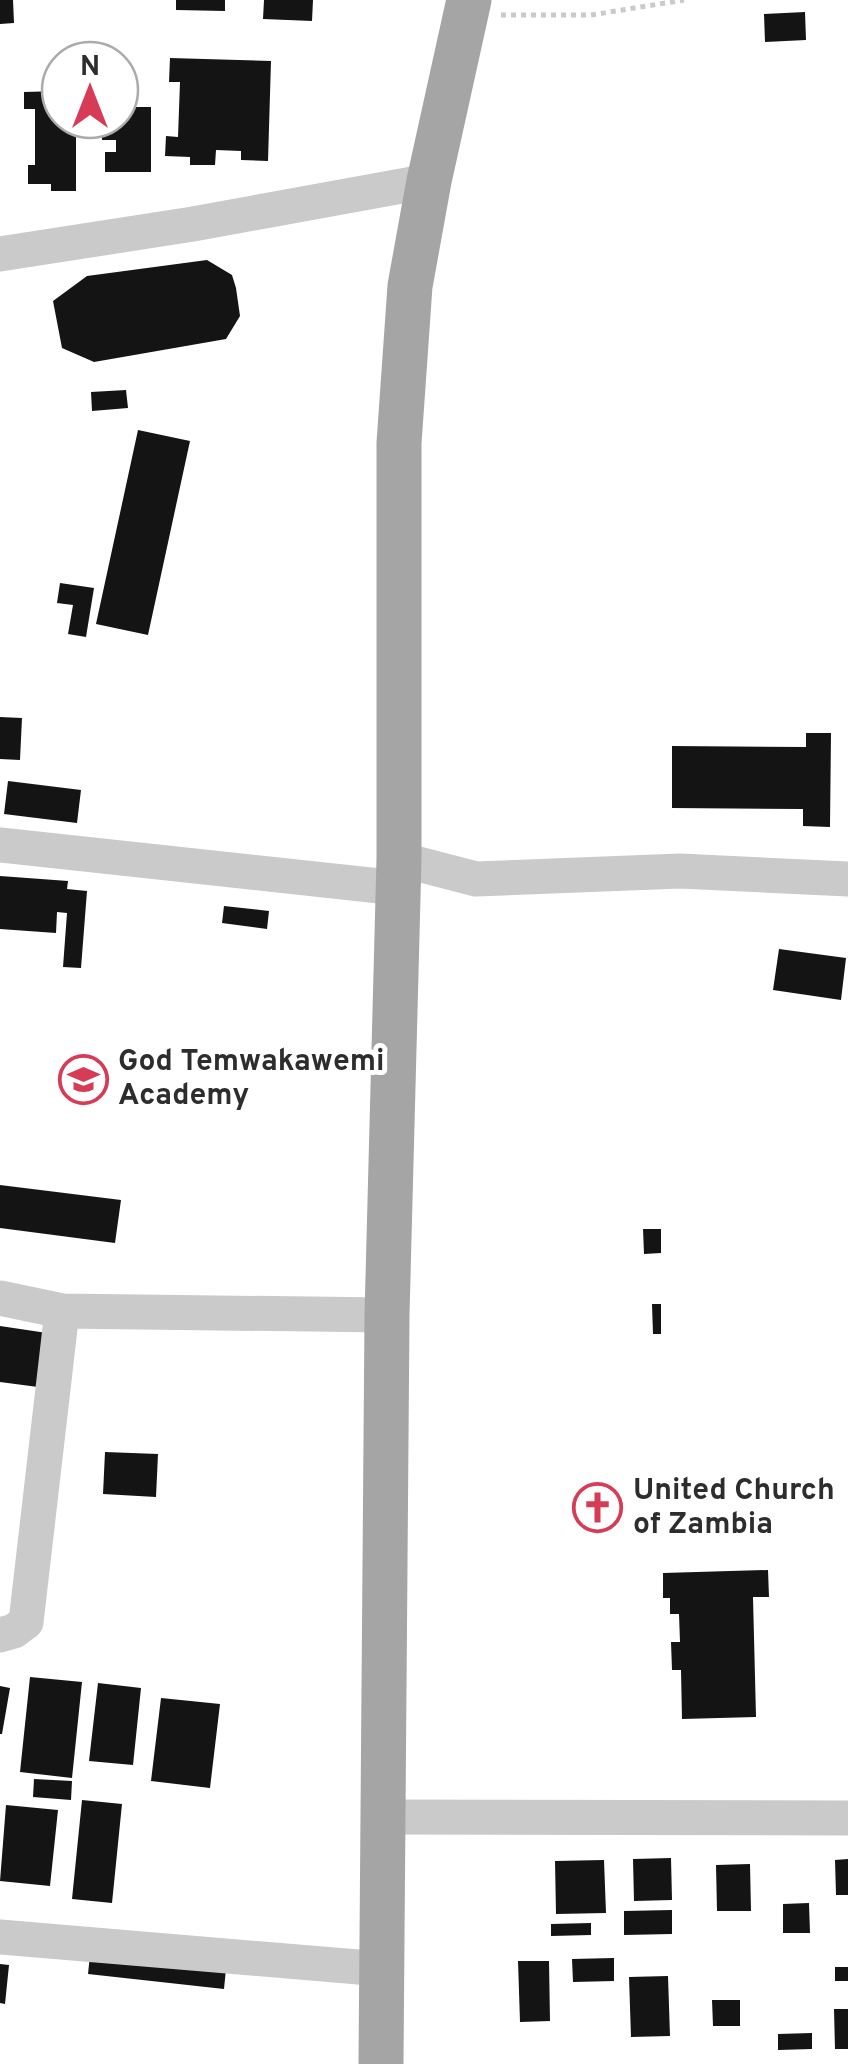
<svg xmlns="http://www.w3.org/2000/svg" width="848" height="2064" viewBox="0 0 848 2064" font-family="Overpass,sans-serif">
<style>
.building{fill:#141414}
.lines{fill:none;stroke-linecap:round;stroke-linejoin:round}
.path{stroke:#cacaca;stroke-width:5;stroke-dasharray:5 5;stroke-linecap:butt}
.minor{stroke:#cacaca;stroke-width:35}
.major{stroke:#a5a5a5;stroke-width:45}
.labels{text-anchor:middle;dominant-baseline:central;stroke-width:10;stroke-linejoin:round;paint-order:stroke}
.poi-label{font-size:30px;font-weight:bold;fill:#2d2d2d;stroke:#fff;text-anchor:start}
</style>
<rect width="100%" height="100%" fill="#fff"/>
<!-- building -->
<path class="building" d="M 0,0 L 13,0 L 14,23 L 0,24 Z
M 176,0 L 225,0 L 225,11 L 176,10 Z
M 264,0 L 313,0 L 312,21 L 263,19 Z
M 805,12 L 806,40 L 765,42 L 764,14 Z
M 170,58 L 271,61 L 268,161 L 241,160 L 241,151 L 216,150 L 215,165 L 190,165 L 190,157 L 165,156 L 166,136 L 178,137 L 180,82 L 169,82 Z
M 60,91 L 60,120 L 76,120 L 76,191 L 51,191 L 51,184 L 28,184 L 28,165 L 35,165 L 35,109 L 24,109 L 24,92 Z
M 120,107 L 151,107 L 151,172 L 105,172 L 105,152 L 116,152 L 116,140 L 102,140 L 102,120 L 120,120 Z
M 207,260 L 232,275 L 236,288 L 240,316 L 226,339 L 94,362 L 62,348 L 53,301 L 87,276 Z
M 126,390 L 128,408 L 92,411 L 91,392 Z
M 138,430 L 190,441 L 148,635 L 96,624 Z
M 60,583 L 94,588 L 86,637 L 68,634 L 73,605 L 57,603 Z
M 0,717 L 22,718 L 20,760 L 0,759 Z
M 806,733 L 831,733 L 830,827 L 803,826 L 803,809 L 672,808 L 672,746 L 806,747 Z
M 8,781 L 81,790 L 77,823 L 4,814 Z
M 0,876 L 68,881 L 67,889 L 87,891 L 81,968 L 63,967 L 67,913 L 57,912 L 56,933 L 0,929 Z
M 224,906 L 269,911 L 267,929 L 222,923 Z
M 779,949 L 846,958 L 841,1000 L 773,990 Z
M 0,1185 L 121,1200 L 115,1243 L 0,1228 Z
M 643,1229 L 661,1229 L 661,1253 L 644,1254 Z
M 652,1304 L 661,1304 L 661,1334 L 653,1334 Z
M 0,1326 L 47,1333 L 38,1387 L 0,1382 Z
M 105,1452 L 158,1454 L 156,1497 L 103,1494 Z
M 768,1570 L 769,1597 L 753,1597 L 756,1717 L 682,1719 L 681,1670 L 672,1670 L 671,1642 L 680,1642 L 679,1614 L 670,1614 L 670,1598 L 663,1598 L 663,1573 Z
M 30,1677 L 82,1682 L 72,1778 L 20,1772 Z
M 98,1683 L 141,1688 L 133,1765 L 89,1761 Z
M 0,1686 L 10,1688 L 2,1734 L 0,1734 Z
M 161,1698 L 220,1704 L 210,1788 L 151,1781 Z
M 34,1779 L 72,1781 L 71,1800 L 33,1797 Z
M 82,1800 L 122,1804 L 112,1903 L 72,1899 Z
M 6,1805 L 58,1810 L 50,1886 L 0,1881 Z
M 671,1858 L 672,1900 L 634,1901 L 633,1859 Z
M 848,1859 L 848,1895 L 836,1895 L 835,1860 Z
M 604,1860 L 606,1913 L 556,1914 L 555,1861 Z
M 750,1864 L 751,1911 L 717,1911 L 716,1865 Z
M 809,1903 L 810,1933 L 783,1933 L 783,1904 Z
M 672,1910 L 672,1934 L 624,1935 L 624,1911 Z
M 591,1923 L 591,1935 L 551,1936 L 551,1924 Z
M 90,1955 L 226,1969 L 224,1989 L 88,1974 Z
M 614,1958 L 614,1981 L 573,1982 L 572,1959 Z
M 518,1961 L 549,1961 L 550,2021 L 520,2022 Z
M 0,1964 L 9,1965 L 5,2004 L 0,2003 Z
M 835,1967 L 848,1967 L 848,1981 L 835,1981 Z
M 668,1976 L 670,2036 L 631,2037 L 629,1977 Z
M 712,2000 L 740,2000 L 740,2026 L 713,2026 Z
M 834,2009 L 848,2009 L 848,2049 L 835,2049 Z
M 812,2033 L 812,2049 L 778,2050 L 778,2034 Z"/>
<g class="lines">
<!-- path -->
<path class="path" d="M 501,15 L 591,15 L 684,0"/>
<!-- minor -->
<path class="minor" d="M 0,254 L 193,224 L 429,181
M 0,845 L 398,888
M 399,859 L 476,879 L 680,871 L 848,879
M 0,1298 L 62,1311 L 387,1315
M 0,1635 L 14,1631 L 26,1622 L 62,1311
M 383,1817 L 848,1818
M 0,1937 L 382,1969"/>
<!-- major -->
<path class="major" d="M 381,2064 L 387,1315 L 399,859 L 399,443 L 410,286 L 429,181 L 469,0"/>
</g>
<!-- icons -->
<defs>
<symbol id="school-ring" viewBox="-11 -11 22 22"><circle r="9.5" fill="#fff" stroke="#d63c55" stroke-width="1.5"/><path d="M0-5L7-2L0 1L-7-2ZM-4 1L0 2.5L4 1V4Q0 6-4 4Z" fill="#d63c55"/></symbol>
<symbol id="church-ring" viewBox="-11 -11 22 22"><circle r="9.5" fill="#fff" stroke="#d63c55" stroke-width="1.5"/><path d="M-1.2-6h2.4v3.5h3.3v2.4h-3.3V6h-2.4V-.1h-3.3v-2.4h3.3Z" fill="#d63c55"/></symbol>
</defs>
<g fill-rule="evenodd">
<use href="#school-ring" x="56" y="1052" width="55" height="55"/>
<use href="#church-ring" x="570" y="1480" width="55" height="55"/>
</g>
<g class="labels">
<!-- poi labels -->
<g class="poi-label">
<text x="118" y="1062">God Temwakawemi<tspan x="118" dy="34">Academy</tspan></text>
<text x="633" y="1491">United Church<tspan x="633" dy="34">of Zambia</tspan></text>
</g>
</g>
<!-- north arrow -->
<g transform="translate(90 90)"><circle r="48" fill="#ffffff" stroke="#ababab" stroke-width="2.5"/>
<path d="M0-8L18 38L0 25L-18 38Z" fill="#d63c55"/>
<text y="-15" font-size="28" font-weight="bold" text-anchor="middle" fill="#2d2d2d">N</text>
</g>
</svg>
